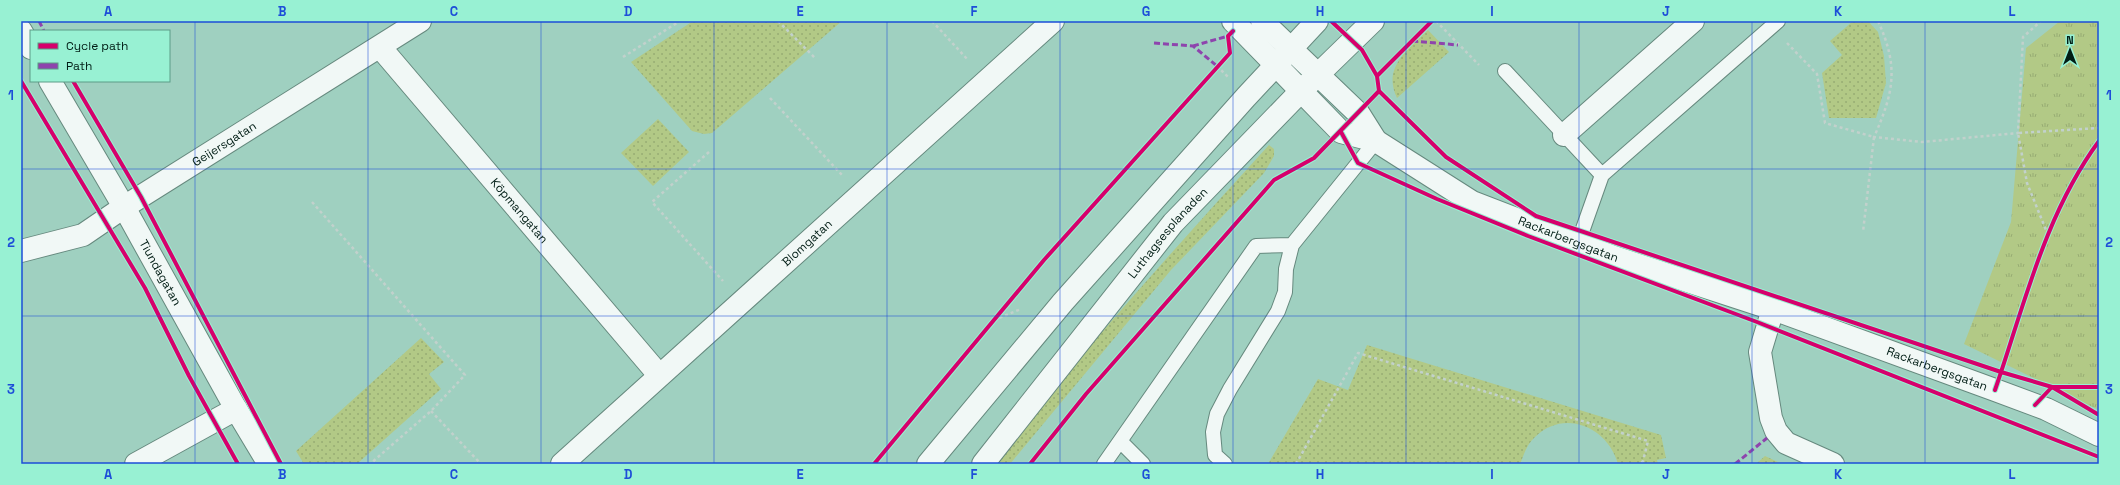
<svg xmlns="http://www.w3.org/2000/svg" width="2120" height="485" viewBox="0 0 2120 485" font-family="'Space Grotesk',sans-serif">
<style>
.grass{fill:url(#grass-dots)}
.park{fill:url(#park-tufts)}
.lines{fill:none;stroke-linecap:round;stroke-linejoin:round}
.lane-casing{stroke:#66897e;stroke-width:16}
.street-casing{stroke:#66897e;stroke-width:24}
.secondary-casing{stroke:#66897e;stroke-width:24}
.path{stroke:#c2d1cc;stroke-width:2.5;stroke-dasharray:3 3;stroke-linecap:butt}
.lane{stroke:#f1f8f6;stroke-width:14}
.street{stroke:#f1f8f6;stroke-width:22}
.secondary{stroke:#f1f8f6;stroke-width:22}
.quiet{stroke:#8e44ad;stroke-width:3;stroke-dasharray:6 3;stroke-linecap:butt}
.cycleway-casing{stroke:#98f1d3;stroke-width:6}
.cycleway{stroke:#d6006c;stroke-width:4}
.grid{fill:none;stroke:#1d4ed8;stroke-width:1;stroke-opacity:0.55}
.labels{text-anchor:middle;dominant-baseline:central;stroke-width:4;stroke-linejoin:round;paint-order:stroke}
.street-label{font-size:12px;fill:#011d15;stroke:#98f1d3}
.neatline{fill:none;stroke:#1d4ed8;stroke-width:1.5}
.grid-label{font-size:13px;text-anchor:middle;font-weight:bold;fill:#1d4ed8}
</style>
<defs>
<pattern id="grass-dots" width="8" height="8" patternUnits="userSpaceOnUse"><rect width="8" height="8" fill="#b2c986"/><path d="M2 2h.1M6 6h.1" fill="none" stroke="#97ac73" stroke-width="1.8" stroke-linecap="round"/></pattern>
<pattern id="park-tufts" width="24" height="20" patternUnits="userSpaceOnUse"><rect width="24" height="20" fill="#b2c986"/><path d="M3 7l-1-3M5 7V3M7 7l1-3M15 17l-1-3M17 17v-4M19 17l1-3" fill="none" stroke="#97ac73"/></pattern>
</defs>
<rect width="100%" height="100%" fill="#9fd0c0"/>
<!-- grass -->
<path class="grass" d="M 693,21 L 842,21 L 712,133 L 704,134 L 692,131 L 631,62 Z
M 1853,21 L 1868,21 L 1878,32 L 1884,56 L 1886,83 L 1876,118 L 1829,118 L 1822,73 L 1842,55 L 1830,41 Z
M 1428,30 L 1449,52 L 1397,98 C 1382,67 1408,50 1428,30 Z
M 658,119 L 689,152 L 653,186 L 621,153 Z
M 1269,145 L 1274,149 L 1274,156 L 1264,173 L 1171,270 L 1010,464 L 992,464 C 1080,354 1174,249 1269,145 Z
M 421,338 L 444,362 L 429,374 L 441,389 L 357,464 L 304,464 L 296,451 Z
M 1367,345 L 1661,435 L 1666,458 L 1657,460 L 1658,464 L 1618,464 C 1608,427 1564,408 1535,437 C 1527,444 1524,454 1520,464 L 1268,464 L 1318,379 L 1348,390 Z
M 1765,456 L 1782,464 L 1756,464 Z"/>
<!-- park -->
<path class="park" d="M 2060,21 L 2099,21 L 2099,410 L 1964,344 L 2011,222 L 2026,48 Z"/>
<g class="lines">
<defs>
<path id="lane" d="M 1505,71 L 1602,175
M 1578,243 L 1602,175 L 1778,21
M 1121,442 L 1143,464
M 1104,464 L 1256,246 L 1292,245 L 1376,141
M 1225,464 L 1215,455 L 1213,432 L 1217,414 L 1230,389 L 1278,311 L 1285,292 L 1286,269 L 1292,245"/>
<g id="street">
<path id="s1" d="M 1233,21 L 1341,132 L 1376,141 L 1472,202 L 1614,257 L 1773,309 L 1995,390 L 2046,409 L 2099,435"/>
<path d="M 1262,21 L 1359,114 L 1376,141"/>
<path d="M 21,31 L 31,48"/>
<path id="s2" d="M 380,47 L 659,375"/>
<path id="s3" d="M 50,81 L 124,207 L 236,409 L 269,464"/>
<path d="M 1564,135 L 1693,21"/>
<path id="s4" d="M 21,251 L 83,235 L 124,207 L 420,21"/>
<path d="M 1773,309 L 1760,352 L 1771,418 L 1776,431 L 1786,443 L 1833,464"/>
<path d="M 136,464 L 236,409"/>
<path id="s5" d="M 562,464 L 1053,21"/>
</g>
<g id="secondary">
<path d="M 928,464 L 1063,302 L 1246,97 L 1317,21"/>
<path id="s6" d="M 983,464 L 1173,223 L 1301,91 L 1373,21"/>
</g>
</defs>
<!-- lane casing -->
<use href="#lane" class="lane-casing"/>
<!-- street casing -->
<use href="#street" class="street-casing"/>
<!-- secondary casing -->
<use href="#secondary" class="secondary-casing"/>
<!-- path -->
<path class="path" d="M 778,21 L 815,58
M 932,21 L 968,60
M 1436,21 L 1479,65
M 1878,21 C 1899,67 1894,92 1874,137 L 1922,142 L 2018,133 L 2023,37 L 2041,21
M 1787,43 L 1817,74 L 1825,123 L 1874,137 L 1863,232
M 623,57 L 680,21
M 1369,63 L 1377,76
M 1217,66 L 1228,77
M 770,98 L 842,175
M 709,152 L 652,202 L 723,281
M 312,202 L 465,375 L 431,411 L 370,464
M 2048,235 L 2027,183 L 2018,133 L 2099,128
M 994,320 L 1021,309
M 431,411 L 481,464
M 1296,464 L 1358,353 L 1648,441 L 1643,461 L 1640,464"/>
<!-- lane -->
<use href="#lane" class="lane"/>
<!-- street -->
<use href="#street" class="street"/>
<!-- secondary -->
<use href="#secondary" class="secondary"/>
<!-- quiet -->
<path class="quiet" d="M 39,21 L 44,31
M 1412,41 L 1458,45
M 1154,43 L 1193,46 L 1217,66
M 1193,46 L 1228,36
M 1735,464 L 1767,438"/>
<defs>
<path id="cycleway" d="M 1331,21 L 1362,50 L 1377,76
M 21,81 L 145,288 L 189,376 L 238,464
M 73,81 L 141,197 L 281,464
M 1379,91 L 1446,157 L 1536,216 L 2001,372 L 2052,387 L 2099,415
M 1341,132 L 1358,163 L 1437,199 L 1528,236 L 1757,322 L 2099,457
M 1995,390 C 2024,306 2045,214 2099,141
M 2035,405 L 2052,387 L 2099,387
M 874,464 L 1044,260 L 1230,53 L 1228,36 L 1233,31
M 1030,464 L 1086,394 L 1274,180 L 1314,158 L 1379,91 L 1377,76 L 1432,21"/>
</defs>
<!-- cycleway casing -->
<use href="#cycleway" class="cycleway-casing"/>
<!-- cycleway -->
<use href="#cycleway" class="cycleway"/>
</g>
<!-- grid -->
<path class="grid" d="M 195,21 L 195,464M 368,21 L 368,464M 541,21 L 541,464M 714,21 L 714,464M 887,21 L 887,464M 1060,21 L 1060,464M 1233,21 L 1233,464M 1406,21 L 1406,464M 1579,21 L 1579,464M 1752,21 L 1752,464M 1925,21 L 1925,464M 21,169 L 2099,169M 21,316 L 2099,316"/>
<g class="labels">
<!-- street labels -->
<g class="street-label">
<text stroke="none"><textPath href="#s4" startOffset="232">Geijersgatan</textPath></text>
<text stroke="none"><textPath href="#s2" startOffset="215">Köpmangatan</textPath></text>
<text stroke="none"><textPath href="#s6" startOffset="296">Luthagsesplanaden</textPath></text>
<text stroke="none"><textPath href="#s1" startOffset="408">Rackarbergsgatan</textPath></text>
<text stroke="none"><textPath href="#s5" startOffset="330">Blomgatan</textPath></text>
<text stroke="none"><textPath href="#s3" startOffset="221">Tiundagatan</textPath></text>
<text stroke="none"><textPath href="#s1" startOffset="799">Rackarbergsgatan</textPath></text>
</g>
</g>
<!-- border -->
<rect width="2120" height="485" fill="none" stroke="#98f1d3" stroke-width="44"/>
<!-- legend -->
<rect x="30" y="30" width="140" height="52" fill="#98f1d3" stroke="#5c9c87"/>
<rect x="38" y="43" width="20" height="6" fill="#d6006c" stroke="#5c9c87"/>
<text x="66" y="50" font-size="12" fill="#011d15">Cycle path</text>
<rect x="38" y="63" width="20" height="6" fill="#8e44ad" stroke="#5c9c87"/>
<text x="66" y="70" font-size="12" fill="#011d15">Path</text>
<!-- north arrow -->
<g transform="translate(2070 50)" stroke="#98f1d3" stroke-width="3" paint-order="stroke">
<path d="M0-3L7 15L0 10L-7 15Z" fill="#011d15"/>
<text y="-6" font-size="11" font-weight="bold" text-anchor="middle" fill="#011d15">N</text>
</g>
<rect x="22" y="22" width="2076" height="441" class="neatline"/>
<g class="grid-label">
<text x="108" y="16">A</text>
<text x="282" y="16">B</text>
<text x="454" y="16">C</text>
<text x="628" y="16">D</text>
<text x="800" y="16">E</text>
<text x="974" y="16">F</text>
<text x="1146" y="16">G</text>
<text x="1320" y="16">H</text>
<text x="1492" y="16">I</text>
<text x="1666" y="16">J</text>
<text x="1838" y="16">K</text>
<text x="2012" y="16">L</text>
<text x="11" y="100">1</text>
<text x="2109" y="100">1</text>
<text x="11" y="247">2</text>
<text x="2109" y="247">2</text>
<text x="11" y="394">3</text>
<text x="2109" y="394">3</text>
<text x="108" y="479">A</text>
<text x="282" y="479">B</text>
<text x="454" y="479">C</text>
<text x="628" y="479">D</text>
<text x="800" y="479">E</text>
<text x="974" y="479">F</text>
<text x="1146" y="479">G</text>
<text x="1320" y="479">H</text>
<text x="1492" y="479">I</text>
<text x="1666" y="479">J</text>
<text x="1838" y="479">K</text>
<text x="2012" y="479">L</text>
</g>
</svg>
